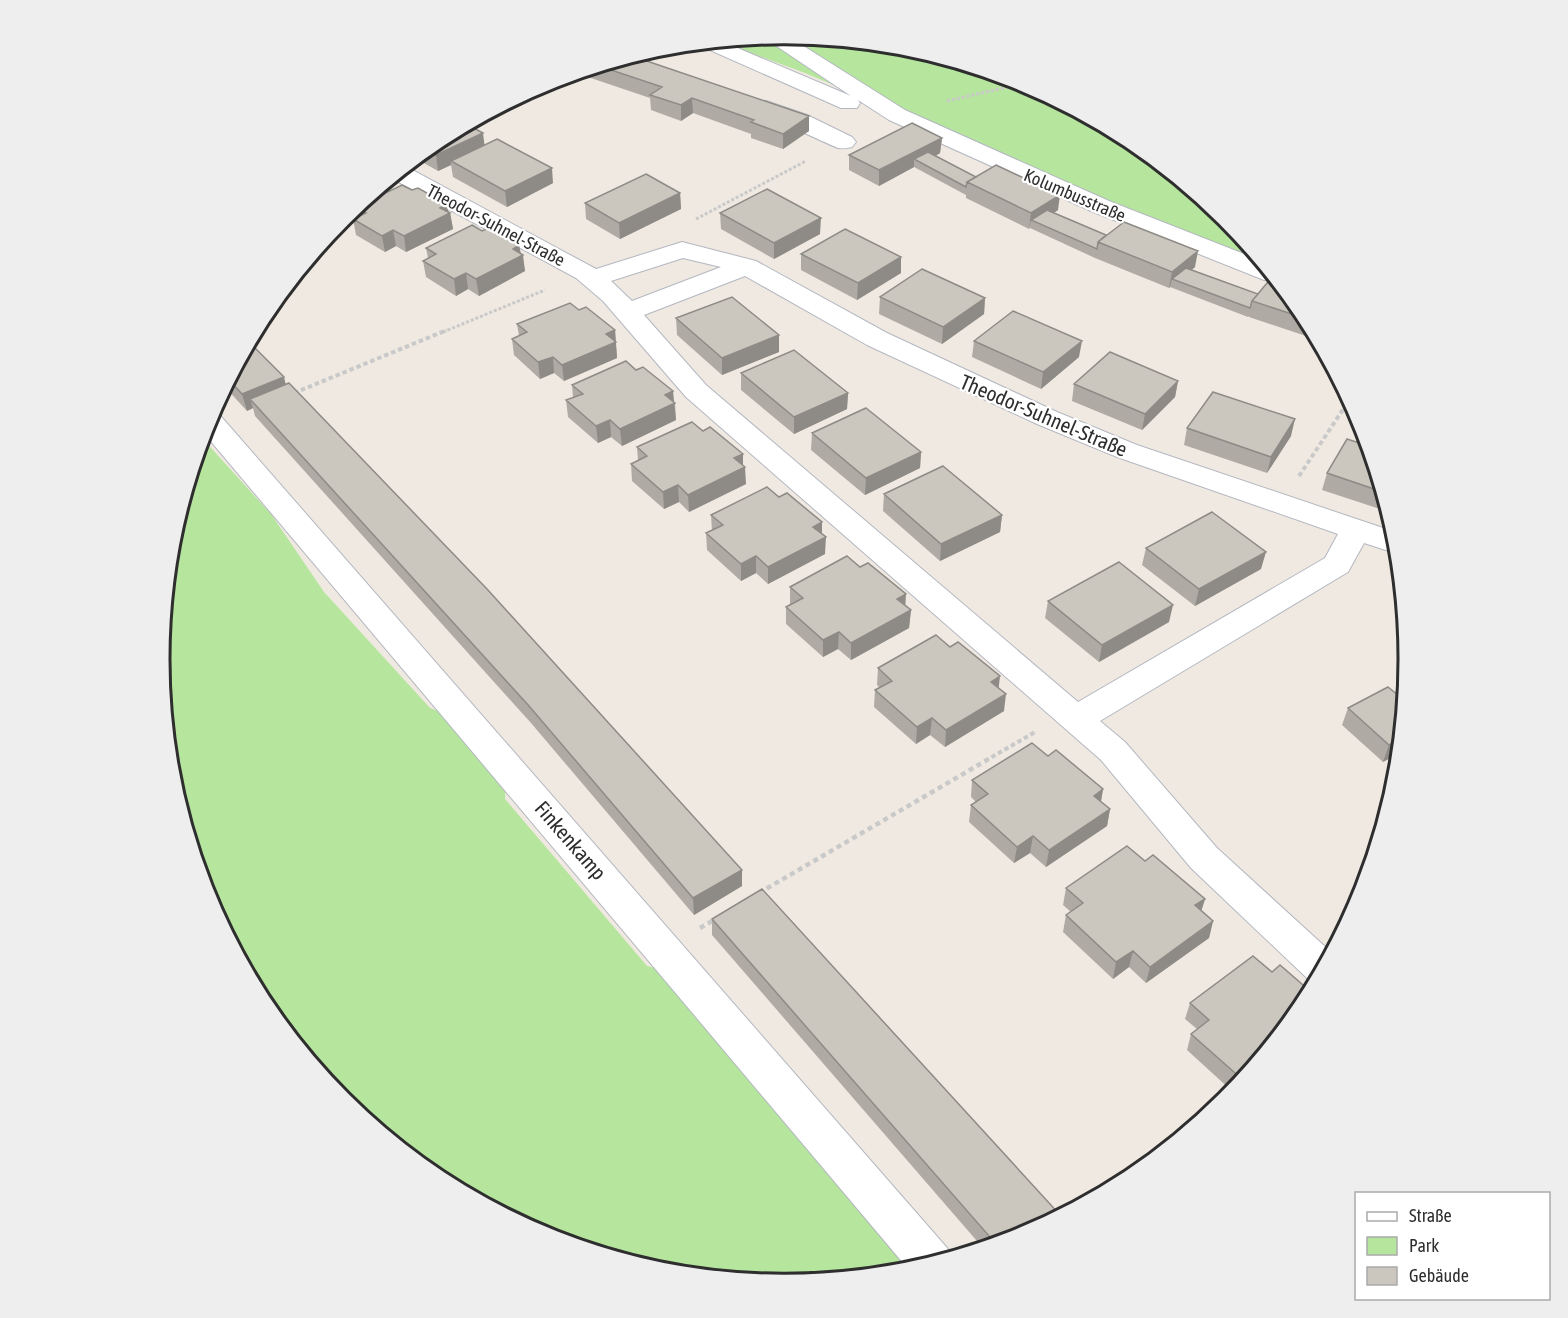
<svg xmlns="http://www.w3.org/2000/svg" width="1568" height="1318" viewBox="0 0 1568 1318" font-family="'Asap Condensed',sans-serif">
<style>
.green{fill:#b6e59e}
.lines{fill:none;stroke-linecap:round;stroke-linejoin:round}
.minor-casing{stroke:#b4b7c1;stroke-width:2}
.path-far2{stroke:#c9c9c9;stroke-width:3;stroke-dasharray:3 2;stroke-linecap:butt}
.path-far1{stroke:#c9c9c9;stroke-width:4;stroke-dasharray:4.5 3;stroke-linecap:butt}
.path{stroke:#c9c9c9;stroke-width:4.5;stroke-dasharray:5 4;stroke-linecap:butt}
.minor{fill:#fff;fill-rule:evenodd}
.wall{fill:#afaba4}
.shaded-wall{fill:#8e8b86}
.building{fill:#cbc7bf;stroke:#8e8b86;stroke-width:1.5}
.labels{text-anchor:middle;dominant-baseline:central;stroke-width:4.5;stroke-linejoin:round;paint-order:stroke}
.far-street-label{font-size:18px;fill:#2e2e2e;stroke:#fff}
.street-label{font-size:21px;fill:#2e2e2e;stroke:#fff}
.rim{fill:none;stroke:#2e2e2e;stroke-width:3}
</style>
<rect width="100%" height="100%" fill="#efe9e1"/>
<!-- green -->
<path class="green" d="M 784,35 L 906,47 L 1023,82 L 1131,140 L 1226,218 L 1267,268 L 805,73 L 719,41 Z
M 202,438 L 271,514 L 324,592 L 430,708 L 459,719 L 506,774 L 505,799 L 647,966 L 667,971 L 915,1269 L 784,1283 L 662,1271 L 545,1236 L 437,1178 L 342,1100 L 265,1006 L 207,898 L 171,780 L 160,659 L 172,537 Z"/>
<g class="lines">
<defs>
<path id="minor" d="M 786,35 L 905,110 L 1109,201 L 1262,261 L 1278,281 L 1264,280 L 1091,211 L 889,120 L 858,100 L 860,103 L 857,108 L 841,108 L 694,43 L 721,41 L 851,96 L 763,37 Z
M 766,101 L 807,115 L 852,137 L 856,142 L 852,147 C 847,148 843,149 838,148 C 828,144 758,112 755,108 L 758,103 Z
M 405,166 L 596,269 L 682,242 L 756,261 L 887,333 L 1057,412 L 1137,445 L 1395,532 L 1398,554 L 1364,543 L 1348,572 L 1100,721 L 1125,742 L 1217,848 L 1332,953 L 1316,983 L 1309,980 L 1191,868 L 1101,760 L 686,397 L 603,301 L 576,278 L 391,178 ZM 683,258 L 721,267 L 632,301 L 611,281 ZM 745,276 L 867,345 L 1037,424 L 1117,457 L 1338,534 L 1325,558 L 1078,702 L 706,385 L 644,315 Z
M 212,411 L 218,413 L 948,1249 L 951,1258 L 909,1270 L 203,432 Z"/>
</defs>
<!-- minor casing -->
<use href="#minor" class="minor-casing"/>
<!-- path-far2 -->
<path class="path-far2" d="M 947,101 L 1025,83
M 696,219 L 806,161
M 443,332 L 545,290"/>
<!-- path-far1 -->
<path class="path-far1" d="M 294,393 L 447,330
M 1299,476 L 1350,399
M 985,761 L 1035,732"/>
<!-- path -->
<path class="path" d="M 759,893 L 987,760
M 700,928 L 714,920"/>
<!-- minor -->
<use href="#minor" class="minor"/>
</g>
<!-- wall -->
<path class="wall" d="M 632,56 L 809,131 L 783,149 L 751,138 L 751,134 L 693,113 L 681,121 L 651,110 L 650,98 L 576,73 Z
M 942,138 L 940,153 L 936,156 L 976,177 L 1058,210 L 1054,213 L 1106,235 L 1195,267 L 1192,270 L 1303,312 L 1318,340 L 1249,317 L 1249,316 L 1248,317 L 1170,287 L 1169,288 L 1095,258 L 1030,228 L 1029,229 L 966,198 L 966,195 L 914,167 L 879,186 L 849,170 L 849,155 Z
M 437,140 L 484,146 L 553,183 L 507,207 L 453,177 L 451,165 L 438,171 L 415,158 Z
M 412,190 L 447,204 L 448,212 L 450,213 L 453,229 L 406,252 L 396,246 L 385,252 L 356,235 L 353,219 L 358,216 L 356,207 Z
M 680,193 L 681,209 L 620,239 L 586,219 L 585,203 Z
M 720,213 L 820,234 L 774,259 L 721,229 Z
M 482,231 L 519,245 L 525,271 L 479,296 L 468,289 L 456,296 L 426,277 L 423,261 L 428,258 L 426,248 Z
M 801,254 L 901,257 L 901,273 L 857,300 L 801,270 Z
M 880,297 L 985,298 L 984,314 L 942,344 L 879,314 Z
M 579,310 L 615,330 L 617,358 L 564,381 L 554,373 L 540,379 L 514,355 L 512,339 L 519,336 L 517,324 Z
M 676,318 L 779,352 L 722,375 L 677,335 Z
M 974,341 L 1079,357 L 1041,389 L 972,357 Z
M 249,342 L 286,384 L 742,870 L 742,886 L 694,915 L 531,723 L 255,416 L 253,408 L 247,411 L 225,387 Z
M 741,373 L 848,393 L 847,409 L 794,434 L 741,390 Z
M 1178,381 L 1175,397 L 1142,430 L 1072,401 L 1074,384 Z
M 572,385 L 674,402 L 675,403 L 676,420 L 622,446 L 611,437 L 598,443 L 568,417 L 566,400 L 573,398 Z
M 1187,428 L 1291,436 L 1267,473 L 1184,445 Z
M 703,431 L 743,454 L 743,465 L 746,484 L 689,512 L 679,502 L 664,509 L 632,481 L 631,464 L 638,461 L 637,447 Z
M 812,433 L 921,452 L 920,468 L 865,495 L 811,450 Z
M 1369,446 L 1389,512 L 1322,490 L 1327,473 Z
M 884,494 L 1002,515 L 1000,532 L 940,561 L 883,511 Z
M 779,497 L 822,522 L 822,534 L 825,554 L 768,584 L 756,573 L 741,581 L 707,550 L 706,533 L 712,531 L 711,515 Z
M 1146,548 L 1261,569 L 1195,606 L 1142,565 Z
M 790,587 L 905,606 L 911,610 L 909,628 L 851,660 L 838,649 L 823,657 L 786,624 L 786,607 L 790,604 Z
M 1048,601 L 1169,622 L 1099,662 L 1045,618 Z
M 878,668 L 999,688 L 1004,711 L 945,747 L 930,735 L 916,744 L 874,707 L 875,690 L 880,688 L 877,685 Z
M 1405,691 L 1399,753 L 1383,762 L 1342,725 L 1348,708 L 1398,695 Z
M 1048,756 L 1103,789 L 1101,802 L 1110,809 L 1107,826 L 1046,867 L 1030,853 L 1014,863 L 969,822 L 971,805 L 976,802 L 971,797 L 972,780 Z
M 1145,861 L 1205,899 L 1201,911 L 1213,921 L 1209,938 L 1146,983 L 1129,967 L 1113,979 L 1063,932 L 1066,915 L 1071,912 L 1063,905 L 1066,888 Z
M 712,919 L 1023,1236 L 983,1248 L 712,935 Z
M 1272,972 L 1303,1006 L 1233,1092 L 1187,1050 L 1191,1034 L 1197,1029 L 1185,1019 L 1190,1003 Z"/>
<!-- shaded-wall -->
<path class="shaded-wall" d="M 692,98 L 693,113 L 681,121 L 681,105 Z
M 809,116 L 809,131 L 783,149 L 783,134 Z
M 483,133 L 485,149 L 451,161 L 451,165 L 438,171 L 436,155 Z
M 942,138 L 940,153 L 922,163 L 914,159 L 914,167 L 879,186 L 879,170 Z
M 552,168 L 553,183 L 507,207 L 505,191 Z
M 382,185 L 383,191 L 363,200 Z
M 680,193 L 681,209 L 620,239 L 619,223 Z
M 1060,195 L 1058,210 L 1038,223 L 1031,220 L 1029,229 L 1031,213 Z
M 447,204 L 449,214 L 450,213 L 453,229 L 406,252 L 404,236 L 440,208 Z
M 821,218 L 820,234 L 774,259 L 774,243 Z
M 393,230 L 396,246 L 385,252 L 382,236 Z
M 519,245 L 521,256 L 523,255 L 525,271 L 479,296 L 476,279 L 513,249 Z
M 1198,251 L 1195,267 L 1178,281 L 1172,279 L 1170,287 L 1169,288 L 1172,272 Z
M 901,257 L 901,273 L 857,300 L 858,283 Z
M 466,273 L 468,289 L 456,296 L 454,279 Z
M 985,298 L 984,314 L 942,344 L 943,327 Z
M 615,330 L 617,358 L 564,381 L 562,365 L 606,334 Z
M 779,335 L 779,352 L 722,375 L 722,358 Z
M 1082,341 L 1079,357 L 1041,389 L 1043,372 Z
M 553,357 L 554,373 L 540,379 L 538,362 Z
M 284,377 L 288,394 L 250,399 L 253,408 L 247,411 L 242,394 Z
M 1178,381 L 1175,397 L 1142,430 L 1145,414 Z
M 673,391 L 676,420 L 622,446 L 620,429 L 665,395 Z
M 848,393 L 847,409 L 794,434 L 794,417 Z
M 1295,419 L 1291,436 L 1267,473 L 1271,457 Z
M 610,420 L 611,437 L 598,443 L 596,426 Z
M 921,452 L 920,468 L 865,495 L 866,478 Z
M 743,454 L 743,468 L 745,467 L 746,484 L 689,512 L 688,495 L 734,458 Z
M 678,485 L 679,502 L 664,509 L 663,492 Z
M 1002,515 L 1000,532 L 940,561 L 941,544 Z
M 822,522 L 822,539 L 826,537 L 825,554 L 768,584 L 768,567 L 813,527 Z
M 1266,552 L 1261,569 L 1195,606 L 1199,589 Z
M 756,556 L 756,573 L 741,581 L 741,564 Z
M 906,594 L 905,611 L 897,599 Z
M 1173,605 L 1169,622 L 1099,662 L 1102,645 Z
M 911,610 L 909,628 L 851,660 L 851,643 Z
M 839,632 L 838,649 L 823,657 L 823,640 Z
M 1000,676 L 998,694 L 991,682 Z
M 1006,694 L 1004,711 L 945,747 L 946,730 Z
M 932,718 L 930,735 L 916,744 L 917,727 Z
M 1401,739 L 1399,753 L 1383,762 L 1389,745 Z
M 1103,789 L 1100,806 L 1094,796 Z
M 1110,809 L 1107,826 L 1046,867 L 1049,850 Z
M 1033,836 L 1030,853 L 1014,863 L 1017,847 Z
M 742,870 L 742,886 L 694,915 L 693,898 Z
M 1205,899 L 1200,915 L 1195,905 Z
M 1213,921 L 1209,938 L 1146,983 L 1150,967 Z
M 1133,951 L 1129,967 L 1113,979 L 1116,962 Z"/>
<!-- building -->
<path class="building" d="M 632,56 L 809,116 L 783,134 L 751,122 L 754,120 L 692,98 L 681,105 L 650,95 L 662,87 L 599,66 Z
M 912,123 L 942,138 L 879,170 L 849,155 Z
M 466,124 L 483,133 L 436,155 L 425,149 L 437,140 Z
M 497,139 L 552,168 L 505,191 L 451,161 Z
M 928,152 L 976,177 L 967,182 L 966,187 L 914,159 Z
M 996,165 L 1060,195 L 1031,213 L 967,182 Z
M 646,174 L 680,193 L 619,223 L 585,203 Z
M 402,185 L 412,190 L 418,188 L 447,204 L 440,208 L 450,213 L 404,236 L 393,230 L 382,236 L 353,219 L 366,213 L 356,207 Z
M 767,189 L 821,218 L 774,243 L 720,213 Z
M 1047,210 L 1106,235 L 1098,242 L 1097,249 L 1031,220 Z
M 1124,222 L 1198,251 L 1172,272 L 1098,242 Z
M 472,225 L 482,231 L 489,228 L 519,245 L 513,249 L 523,255 L 476,279 L 466,273 L 454,279 L 423,261 L 436,254 L 426,248 Z
M 845,229 L 901,257 L 858,283 L 801,254 Z
M 1186,268 L 1258,294 L 1252,301 L 1250,308 L 1172,279 Z
M 922,269 L 985,298 L 943,327 L 880,297 Z
M 1272,277 L 1276,278 L 1303,312 L 1307,319 L 1252,301 Z
M 732,297 L 779,335 L 722,358 L 676,318 Z
M 570,303 L 579,310 L 586,307 L 615,330 L 606,334 L 616,342 L 562,365 L 553,357 L 538,362 L 512,339 L 527,332 L 517,324 Z
M 1013,311 L 1082,341 L 1043,372 L 974,341 Z
M 249,342 L 284,377 L 242,394 L 229,380 Z
M 794,350 L 848,393 L 794,417 L 741,373 Z
M 1110,352 L 1178,381 L 1145,414 L 1074,384 Z
M 626,361 L 636,370 L 643,367 L 673,391 L 665,395 L 675,403 L 620,429 L 610,420 L 596,426 L 566,400 L 583,394 L 572,385 Z
M 289,383 L 487,589 L 742,870 L 693,898 L 529,706 L 250,399 Z
M 1213,392 L 1295,419 L 1271,457 L 1187,428 Z
M 866,408 L 921,452 L 866,478 L 812,433 Z
M 692,422 L 703,431 L 710,427 L 743,454 L 734,458 L 745,467 L 688,495 L 678,485 L 663,492 L 631,464 L 647,456 L 637,447 Z
M 1347,439 L 1369,446 L 1383,492 L 1327,473 Z
M 943,466 L 1002,515 L 941,544 L 884,494 Z
M 767,487 L 779,497 L 787,493 L 822,522 L 813,527 L 826,537 L 768,567 L 756,556 L 741,564 L 706,533 L 723,525 L 711,515 Z
M 1212,512 L 1266,552 L 1199,589 L 1146,548 Z
M 847,556 L 860,567 L 868,563 L 906,594 L 897,599 L 911,610 L 851,643 L 839,632 L 823,640 L 786,607 L 803,598 L 790,587 Z
M 1119,562 L 1173,605 L 1102,645 L 1048,601 Z
M 936,635 L 950,647 L 958,642 L 1000,676 L 991,682 L 1006,694 L 946,730 L 932,718 L 917,727 L 875,690 L 892,681 L 878,668 Z
M 1388,687 L 1398,695 L 1405,691 L 1401,739 L 1389,745 L 1348,708 Z
M 1032,743 L 1048,756 L 1056,750 L 1103,789 L 1094,796 L 1110,809 L 1049,850 L 1033,836 L 1017,847 L 971,805 L 988,794 L 972,780 Z
M 1127,846 L 1145,861 L 1153,855 L 1205,899 L 1195,905 L 1213,921 L 1150,967 L 1133,951 L 1116,962 L 1066,915 L 1083,903 L 1066,888 Z
M 762,889 L 1061,1216 L 1023,1236 L 996,1244 L 712,919 Z
M 1253,956 L 1272,972 L 1280,965 L 1311,992 L 1303,1006 L 1243,1080 L 1191,1034 L 1209,1020 L 1190,1003 Z"/>
<g class="labels">
<!-- far-street labels -->
<g class="far-street-label">
<text transform="translate(1075 195) rotate(23)">Kolumbusstraße</text>
<text transform="translate(496 225) rotate(28)">Theodor-Suhnel-Straße</text>
</g>
<!-- street labels -->
<g class="street-label">
<text transform="translate(1044 415) rotate(23)">Theodor-Suhnel-Straße</text>
<text transform="translate(571 840) rotate(49)">Finkenkamp</text>
</g>
</g>
<!-- crop -->
<path d="M0 0H1568V1318H0ZM170 659a614 614 0 1 1 1228 0a614 614 0 1 1-1228 0Z" fill="#eee" fill-rule="evenodd"/>
<path class="rim" d="M170 659a614 614 0 1 1 1228 0a614 614 0 1 1-1228 0Z"/>
<!-- legend -->
<rect x="1355" y="1192" width="195" height="108" fill="#ffffff" stroke="#ababab" stroke-width="1.5"/>
<rect x="1367" y="1212" width="30" height="9" fill="#ffffff" stroke="#ababab" stroke-width="1.5"/>
<text x="1409" y="1222" font-size="18" fill="#2e2e2e">Straße</text>
<rect x="1367" y="1237" width="30" height="18" fill="#b6e59e" stroke="#ababab" stroke-width="1.5"/>
<text x="1409" y="1252" font-size="18" fill="#2e2e2e">Park</text>
<rect x="1367" y="1267" width="30" height="18" fill="#cbc7bf" stroke="#ababab" stroke-width="1.5"/>
<text x="1409" y="1282" font-size="18" fill="#2e2e2e">Gebäude</text>
</svg>
